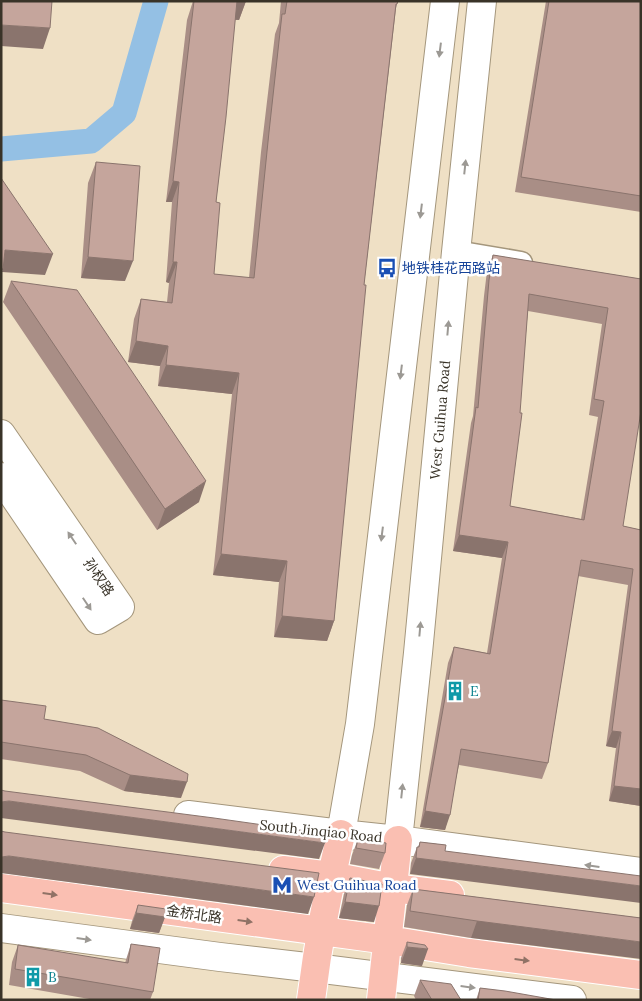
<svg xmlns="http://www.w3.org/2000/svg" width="642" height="1001" viewBox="0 0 642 1001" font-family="Lora,'Noto Sans SC',serif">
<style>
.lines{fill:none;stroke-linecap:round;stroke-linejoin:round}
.canal{stroke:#94c0e4;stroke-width:25}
.minor-casing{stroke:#a4967c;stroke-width:25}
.secondary-casing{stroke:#a4967c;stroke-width:30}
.primary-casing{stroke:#fff;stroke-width:30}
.minor{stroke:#fff;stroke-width:22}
.secondary{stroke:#fff;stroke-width:28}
.primary{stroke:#fabfb2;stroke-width:28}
.wall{fill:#a98e86;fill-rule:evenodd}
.shaded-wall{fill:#8a746d}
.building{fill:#c5a59c;stroke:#8a746d;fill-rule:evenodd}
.oneway{fill:#9c9994}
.oneway2{fill:#907266}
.labels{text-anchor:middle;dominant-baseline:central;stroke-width:5;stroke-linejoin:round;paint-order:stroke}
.transit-label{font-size:14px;fill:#164399;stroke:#fff;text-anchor:start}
.street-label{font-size:14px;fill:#393328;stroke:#fff}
.culture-label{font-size:14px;fill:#0d838f;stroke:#fff;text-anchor:start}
</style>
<rect width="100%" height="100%" fill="#efe0c5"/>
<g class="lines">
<!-- canal -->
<path class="canal" d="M 1,149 L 91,141 L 124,113 L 156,1"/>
<defs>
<path id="minor" d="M 456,252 L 521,263"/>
<path id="secondary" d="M 1,434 L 120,607 L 98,620 L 1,477
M 188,815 L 341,834 L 398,840 L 641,872
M 341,834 L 360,724 L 445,1
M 398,840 L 418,653 L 456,252 L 482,1
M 1,928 L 220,957 L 315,968 L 572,1000"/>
<path id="primary" d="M 283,870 L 331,876 L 393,888 L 450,895
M 1,888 L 388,940 L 469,953 L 641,975
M 311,1000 C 318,944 328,889 341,834
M 381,1000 L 398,840"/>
</defs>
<!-- minor casing -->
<use href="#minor" class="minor-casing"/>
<!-- secondary casing -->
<use href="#secondary" class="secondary-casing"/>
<!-- primary casing -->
<use href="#primary" class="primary-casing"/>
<!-- minor -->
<use href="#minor" class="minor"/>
<!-- secondary -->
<use href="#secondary" class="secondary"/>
<!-- primary -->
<use href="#primary" class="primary"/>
</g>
<!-- wall -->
<path class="wall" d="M 193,1 L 246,1 L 239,20 L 235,20 L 216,202 L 214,274 L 249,278 L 261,152 L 275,34 L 279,23 L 281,1 L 398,1 L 396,8 L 364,285 L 334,621 L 327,641 L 274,637 L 279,582 L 213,575 L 232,394 L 158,386 L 160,366 L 128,362 L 134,319 L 141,299 L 167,302 L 169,283 L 166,282 L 172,202 L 166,202 L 187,20 Z
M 546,1 L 641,1 L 641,212 L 515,192 Z
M 96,162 L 125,281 L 81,278 L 88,183 Z
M 493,255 L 641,279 L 623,526 L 641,530 L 641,806 L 609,801 L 616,748 L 606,746 L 628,585 L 578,576 L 548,763 L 542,779 L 459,765 L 445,830 L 420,827 L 448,663 L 454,647 L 487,653 L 502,558 L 453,551 L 471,423 L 473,416 L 484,296 L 487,271 ZM 528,311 L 602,324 L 589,415 L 598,417 L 581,519 L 510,506 Z
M 11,281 L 199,502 L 157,530 L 3,302 Z
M 1,700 L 44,719 L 181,798 L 124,791 L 80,771 L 1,759 Z
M 358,839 L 385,853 L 379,869 L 350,864 L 352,855 Z
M 420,842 L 446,845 L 410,874 L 411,863 L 417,847 L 418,847 Z
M 350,878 L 374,922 L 339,918 L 344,894 Z
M 413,889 L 641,918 L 471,938 L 404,927 L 407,905 Z
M 138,905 L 165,917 L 159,933 L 130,929 L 132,921 Z
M 407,942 L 422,966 L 401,963 L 401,958 Z
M 131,944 L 153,992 L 150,1000 L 95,1000 L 9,985 L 12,962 L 18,945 L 125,963 Z
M 420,980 L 461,1000 L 416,1000 L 414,996 Z
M 480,988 L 556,1000 L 476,1000 Z"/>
<!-- shaded-wall -->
<path class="shaded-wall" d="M 237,1 L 246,1 L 239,20 L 230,19 Z
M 1,25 L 50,28 L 43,49 L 1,46 Z
M 173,181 L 179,182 L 172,202 L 166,202 Z
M 5,250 L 53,254 L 45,275 L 2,272 Z
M 88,257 L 133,261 L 125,281 L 81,278 Z
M 173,262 L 177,262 L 169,283 L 166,282 Z
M 136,341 L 168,346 L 160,366 L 128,362 Z
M 166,365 L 239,373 L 232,394 L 158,386 Z
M 206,481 L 199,502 L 157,530 L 165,509 Z
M 459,535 L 508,542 L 502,558 L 453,551 Z
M 221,554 L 287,561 L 279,582 L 213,575 Z
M 282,616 L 334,621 L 327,641 L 274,637 Z
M 612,731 L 621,732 L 616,748 L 606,746 Z
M 130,775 L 187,782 L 181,798 L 124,791 Z
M 614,786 L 641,789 L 641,806 L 609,801 Z
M 9,801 L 325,843 L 319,859 L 1,818 L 1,802 Z
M 425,811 L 450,815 L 445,830 L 420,827 Z
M 9,856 L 314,897 L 308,914 L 1,873 L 1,857 Z
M 416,858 L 641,886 L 641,903 L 410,874 Z
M 345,902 L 379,906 L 374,922 L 339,918 Z
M 136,913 L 165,917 L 159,933 L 130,929 Z
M 477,921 L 641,942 L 641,959 L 471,938 Z
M 407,947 L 428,949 L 422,966 L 401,963 Z"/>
<!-- building -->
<path class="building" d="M 1,1 L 52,1 L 50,28 L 1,25 Z
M 194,1 L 237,1 L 226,117 L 216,202 L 220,203 L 214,274 L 254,278 L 269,132 L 282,14 L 285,14 L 287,1 L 398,1 L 397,4 L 396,4 L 364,285 L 366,285 L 334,621 L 282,616 L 287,561 L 221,554 L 239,373 L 166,365 L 168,346 L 136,341 L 141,299 L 172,303 L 177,262 L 173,262 L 179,182 L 173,181 Z
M 549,1 L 641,1 L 641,196 L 521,177 Z
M 96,162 L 140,166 L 133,261 L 88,257 Z
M 1,178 L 53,254 L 5,250 L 3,270 L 1,267 Z
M 493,255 L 641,279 L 641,411 L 623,526 L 641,530 L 641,789 L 614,786 L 621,732 L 612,731 L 633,569 L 581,560 L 548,763 L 461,749 L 450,815 L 425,811 L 454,647 L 490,654 L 508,542 L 459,535 L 476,407 L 478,408 L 489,280 ZM 529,294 L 608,308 L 594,399 L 604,401 L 584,520 L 510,506 L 522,413 L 520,413 Z
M 11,281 L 77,290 L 206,481 L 165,509 Z
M 1,700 L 46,706 L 44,719 L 98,728 L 188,774 L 187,782 L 130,775 L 86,755 L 1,742 Z
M 1,790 L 5,791 L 214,818 L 327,834 L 325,843 L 9,801 L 1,802 Z
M 1,831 L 5,832 L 319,873 L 314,897 L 9,856 L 1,857 Z
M 358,839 L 386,843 L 385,853 L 356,848 Z
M 420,842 L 446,845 L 445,851 L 641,876 L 641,886 L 416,858 L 417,847 L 419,847 Z
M 350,878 L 382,884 L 379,906 L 345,902 Z
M 413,889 L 641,918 L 641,942 L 477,921 L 410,911 Z
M 138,905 L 166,909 L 165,917 L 136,913 Z
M 407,942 L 425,945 L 428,949 L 407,947 Z
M 131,944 L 160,948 L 153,992 L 15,969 L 18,945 L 128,963 Z
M 420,980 L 451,984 L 461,1000 L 432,1000 Z
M 480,988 L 505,991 L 556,1000 L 478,1000 Z"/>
<!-- one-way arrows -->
<defs><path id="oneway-solid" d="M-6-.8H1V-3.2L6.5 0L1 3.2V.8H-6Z" transform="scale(1.25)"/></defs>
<g class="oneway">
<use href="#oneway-solid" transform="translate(440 50) rotate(97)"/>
<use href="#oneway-solid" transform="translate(465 167) rotate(-84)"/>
<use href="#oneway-solid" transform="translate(421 211) rotate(97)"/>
<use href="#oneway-solid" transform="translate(448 328) rotate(-85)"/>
<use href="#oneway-solid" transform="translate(401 372) rotate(97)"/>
<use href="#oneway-solid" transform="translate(382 534) rotate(97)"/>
<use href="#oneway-solid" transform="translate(72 538) rotate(-124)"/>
<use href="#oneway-solid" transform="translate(87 604) rotate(56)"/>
<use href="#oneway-solid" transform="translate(420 629) rotate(-85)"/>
<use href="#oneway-solid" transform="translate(402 791) rotate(-84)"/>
<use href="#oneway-solid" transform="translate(592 866) rotate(-172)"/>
<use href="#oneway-solid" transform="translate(84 939) rotate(8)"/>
<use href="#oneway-solid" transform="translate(468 987) rotate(7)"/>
</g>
<g class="oneway2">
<use href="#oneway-solid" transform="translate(50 894) rotate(8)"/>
<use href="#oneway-solid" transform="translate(245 921) rotate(8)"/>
<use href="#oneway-solid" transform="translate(522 960) rotate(7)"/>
</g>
<!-- icons -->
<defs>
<symbol id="bus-bare" viewBox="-9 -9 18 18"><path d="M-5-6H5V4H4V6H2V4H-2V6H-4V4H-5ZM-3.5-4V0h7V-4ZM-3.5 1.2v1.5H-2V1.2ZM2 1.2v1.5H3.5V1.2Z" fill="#1a4fb4" stroke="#fff" stroke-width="2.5" paint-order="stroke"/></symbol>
<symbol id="building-bare" viewBox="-9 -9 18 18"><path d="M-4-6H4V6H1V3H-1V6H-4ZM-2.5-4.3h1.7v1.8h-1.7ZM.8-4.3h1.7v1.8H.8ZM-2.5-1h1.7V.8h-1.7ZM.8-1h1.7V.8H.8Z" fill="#0f9aa8" stroke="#fff" stroke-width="2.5" paint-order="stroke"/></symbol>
<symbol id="metro-bare" viewBox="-9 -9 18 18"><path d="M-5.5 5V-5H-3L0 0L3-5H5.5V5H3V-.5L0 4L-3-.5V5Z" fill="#1a4fb4" stroke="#fff" stroke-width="2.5" paint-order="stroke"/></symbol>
</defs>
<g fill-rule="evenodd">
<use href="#bus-bare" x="373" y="254" width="28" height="28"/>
<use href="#building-bare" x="441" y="677" width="28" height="28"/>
<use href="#metro-bare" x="268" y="871" width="28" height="28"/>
<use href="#building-bare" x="19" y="963" width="28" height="28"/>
</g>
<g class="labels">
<!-- transit labels -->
<g class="transit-label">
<text x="402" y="268">地铁桂花西路站</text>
<text x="297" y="885">West Guihua Road</text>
</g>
<!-- street labels -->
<g class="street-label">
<text transform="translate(440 420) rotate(-85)">West Guihua Road</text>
<text transform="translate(99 577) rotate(56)">孙权路</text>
<text transform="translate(321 831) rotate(6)">South Jinqiao Road</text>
<text transform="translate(194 914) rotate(8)">金桥北路</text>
</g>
<!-- culture labels -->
<g class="culture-label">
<text x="470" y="691">E</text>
<text x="48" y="977">B</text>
</g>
</g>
<!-- border -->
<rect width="642" height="1001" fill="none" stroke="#393328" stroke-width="5"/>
</svg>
